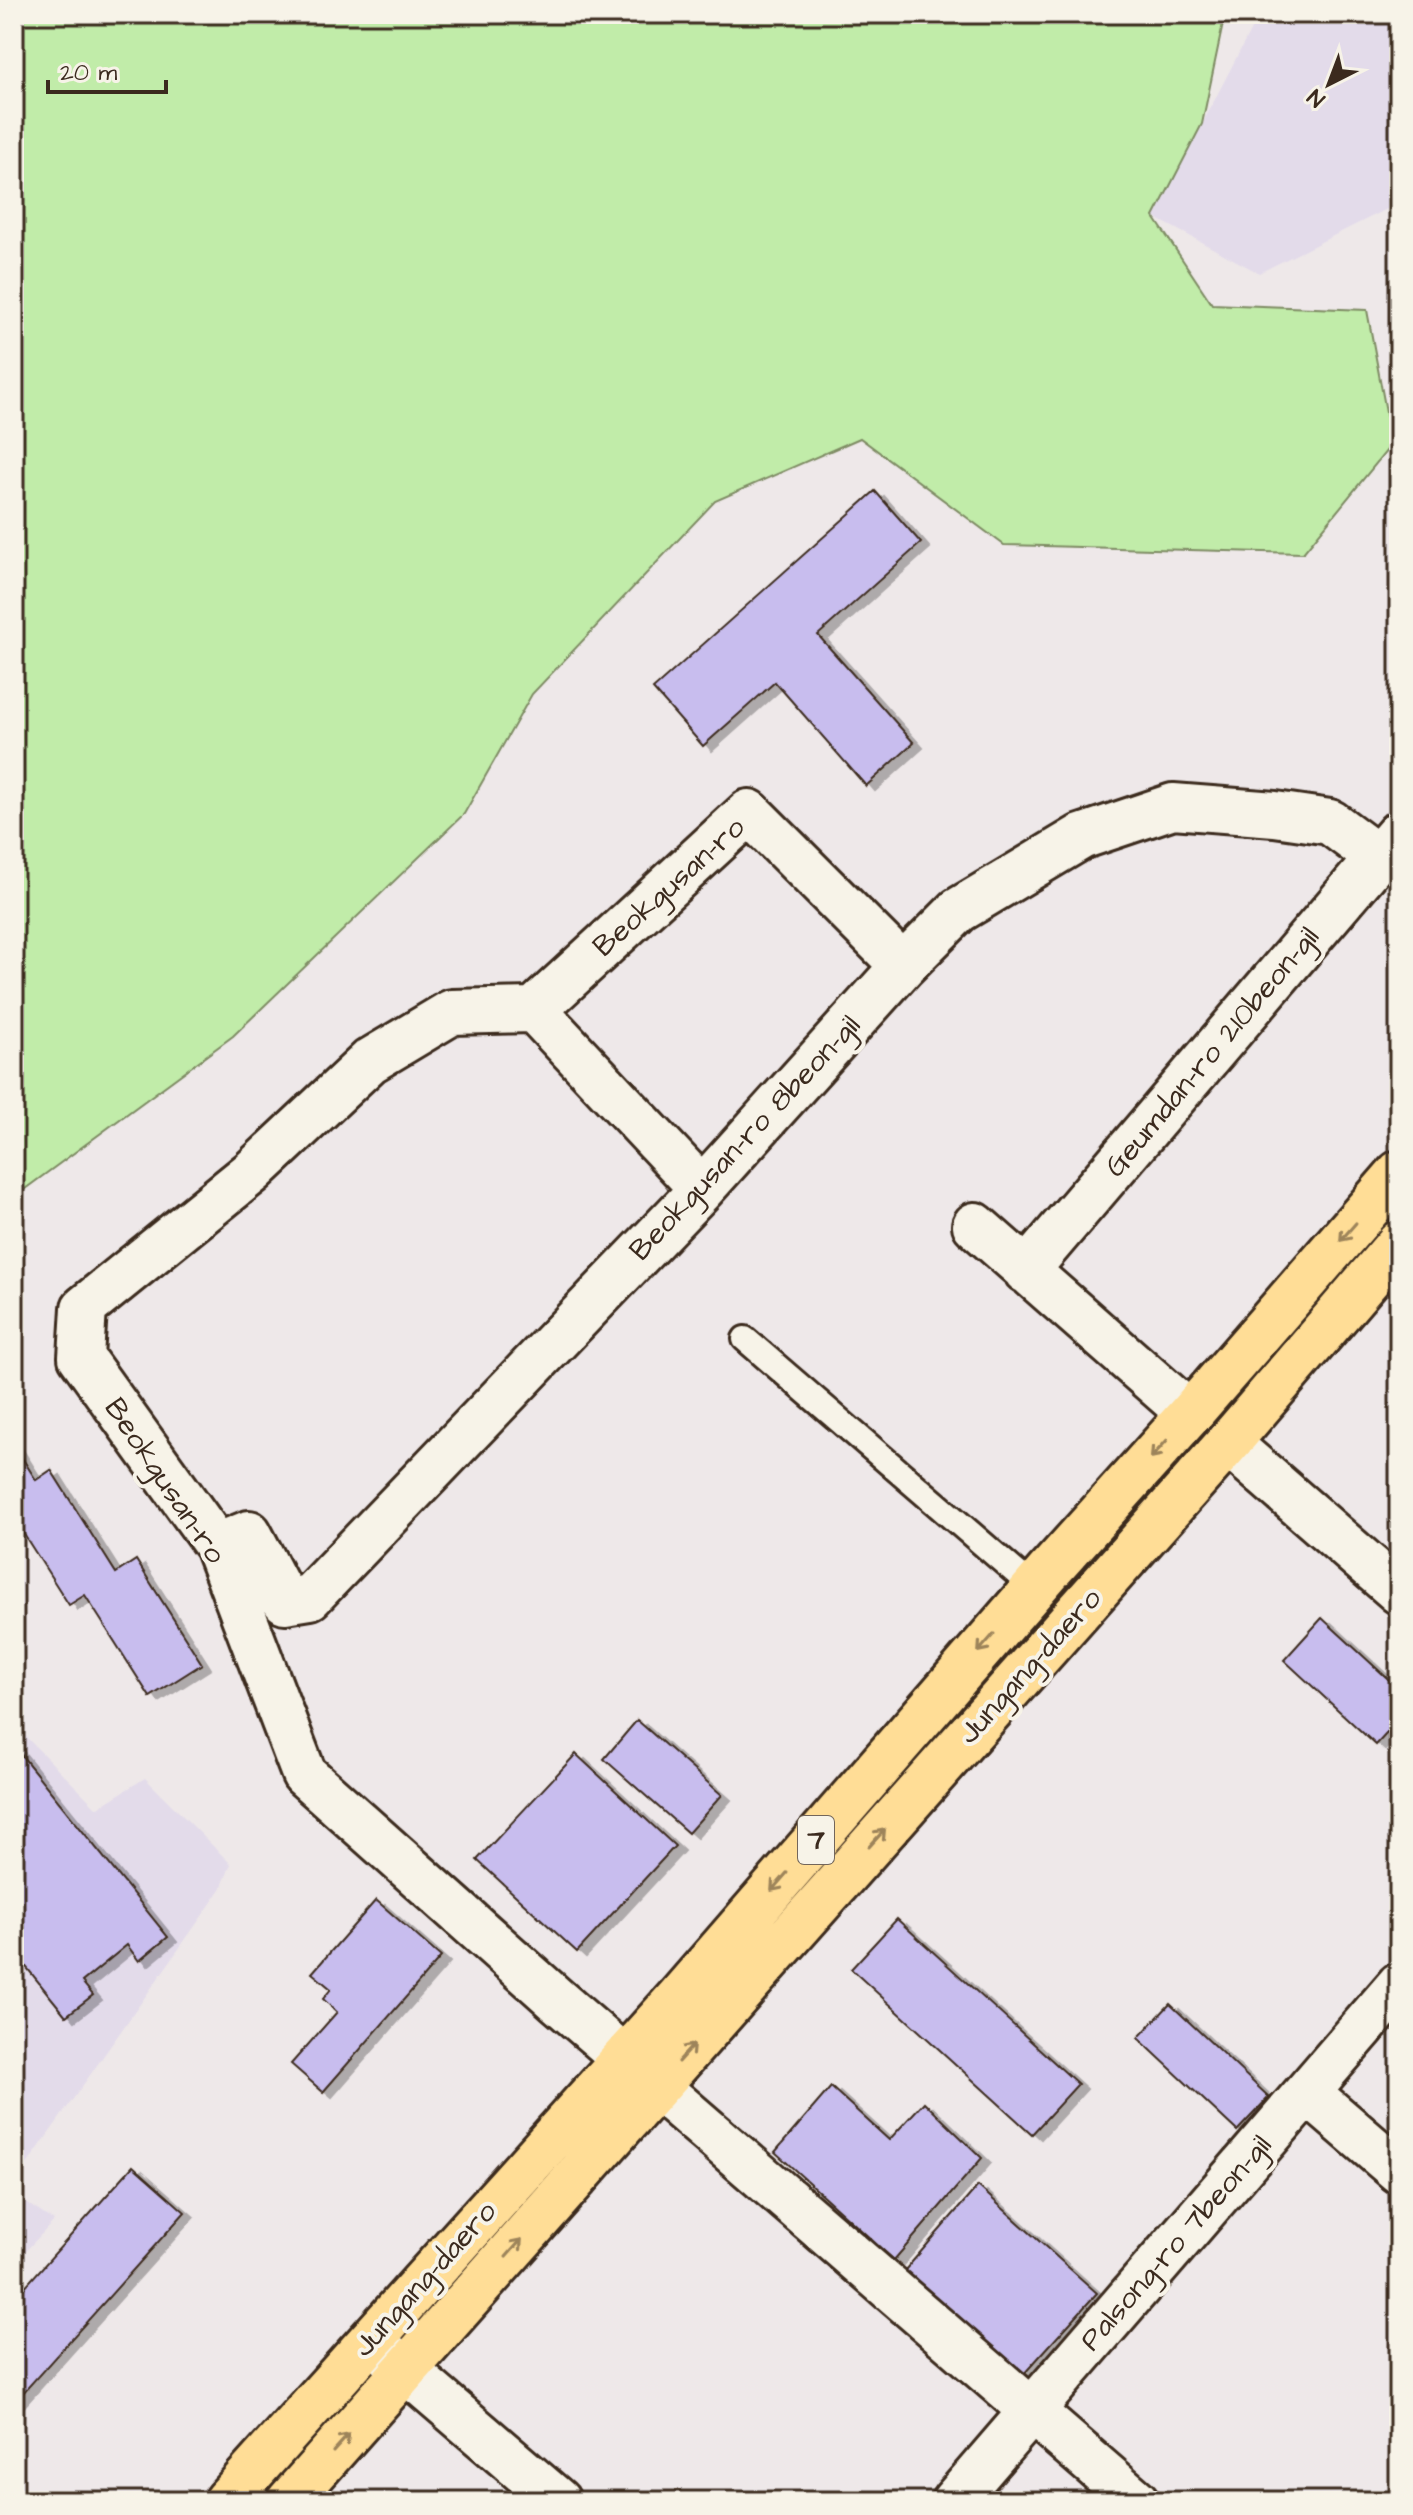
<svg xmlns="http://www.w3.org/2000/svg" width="1413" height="2515" viewBox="0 0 1413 2515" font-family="'Architects Daughter',sans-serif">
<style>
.built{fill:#e3dbea}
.green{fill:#c1eca9;stroke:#7e8b64;stroke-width:2}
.building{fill:#c8bdee;stroke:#3b2a1e;stroke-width:2;filter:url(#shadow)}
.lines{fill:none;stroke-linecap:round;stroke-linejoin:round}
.lane-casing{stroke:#3b2a1e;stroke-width:30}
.street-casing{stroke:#3b2a1e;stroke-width:50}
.primary-casing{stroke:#3b2a1e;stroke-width:50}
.lane{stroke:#f7f3e8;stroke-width:24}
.street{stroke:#f7f3e8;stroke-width:44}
.primary{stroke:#ffdd96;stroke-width:44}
.oneway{stroke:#9d845a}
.labels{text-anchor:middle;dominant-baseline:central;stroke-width:8;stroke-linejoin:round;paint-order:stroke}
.shield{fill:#f7f3e8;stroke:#73665b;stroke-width:2}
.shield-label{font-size:28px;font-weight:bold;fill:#3b2a1e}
.street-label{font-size:30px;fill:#3b2a1e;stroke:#f7f3e8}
</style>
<defs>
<filter id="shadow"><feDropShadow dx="9" dy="5" stdDeviation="0" flood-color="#0004"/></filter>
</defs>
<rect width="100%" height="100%" fill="#eee8e9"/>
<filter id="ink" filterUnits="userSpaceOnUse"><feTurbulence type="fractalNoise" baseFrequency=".0125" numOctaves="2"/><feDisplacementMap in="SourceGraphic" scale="16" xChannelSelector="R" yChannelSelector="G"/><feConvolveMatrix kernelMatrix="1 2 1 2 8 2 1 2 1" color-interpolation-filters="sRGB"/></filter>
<g filter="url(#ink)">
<!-- built -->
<path class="built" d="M 1259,14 L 1399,14 L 1399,203 L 1259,273 L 1154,217 Z
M 14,1725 L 97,1808 L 145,1778 L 231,1864 L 221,1889 L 14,2183 Z
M 14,2195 L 54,2221 L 14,2263 Z"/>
<!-- green -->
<path class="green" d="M 14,14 L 1225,14 L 1202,124 L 1154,217 L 1212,304 L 1367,310 L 1392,444 L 1303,553 L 1004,545 L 860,438 L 715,501 L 532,694 L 464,814 L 233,1036 L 14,1197 Z"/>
<!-- building -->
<path class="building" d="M 875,491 L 921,543 L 818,635 L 914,743 L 866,786 L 775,682 L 703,746 L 653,689 Z
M 14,1445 L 36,1480 L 51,1470 L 116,1573 L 136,1560 L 202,1664 L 150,1697 L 85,1595 L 69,1605 L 14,1519 Z
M 1322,1618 L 1399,1689 L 1399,1720 L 1376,1745 L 1284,1660 Z
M 637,1720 L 722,1795 L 688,1833 L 604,1759 Z
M 14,1746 L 168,1937 L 139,1961 L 127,1945 L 82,1982 L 93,1995 L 66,2016 L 14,1952 Z
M 576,1754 L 675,1846 L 577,1952 L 477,1860 Z
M 376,1900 L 441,1957 L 323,2092 L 291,2064 L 337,2012 L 323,1999 L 331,1989 L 312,1973 Z
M 897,1919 L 1078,2084 L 1032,2134 L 851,1969 Z
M 1170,2004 L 1269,2097 L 1237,2131 L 1138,2038 Z
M 831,2087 L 889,2140 L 924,2102 L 982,2158 L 894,2260 L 775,2152 Z
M 133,2166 L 185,2212 L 14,2403 L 14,2299 Z
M 978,2186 L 1097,2293 L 1022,2376 L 905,2270 Z"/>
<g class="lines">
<defs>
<path id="lane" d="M 745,1339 L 1034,1588"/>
<path id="street" d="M 534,1010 L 749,812 L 903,966
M 702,1189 L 534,1010 L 452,1012 L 370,1061 L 252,1172 L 84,1308 L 81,1357 L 217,1546 L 304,1774 L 558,2001 L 1136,2501
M 975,1225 L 1190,1414
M 1026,1271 L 1399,833
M 1228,1443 L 1399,1592
M 217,1546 L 249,1533 L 285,1601 L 310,1597 L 702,1189 L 903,966 L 959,910 L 1081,837 L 1173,806 L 1275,814 L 1330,822 L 1377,857
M 1307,2092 L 1399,2171
M 375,2344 L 558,2501
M 954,2501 L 1399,1985"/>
<path id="primary" d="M 226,2501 L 680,1996 L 1048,1572 L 1190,1414 L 1399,1173
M 289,2501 L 1228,1443 L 1399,1243"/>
</defs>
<!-- lane casing -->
<use href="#lane" class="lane-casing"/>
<!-- street casing -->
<use href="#street" class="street-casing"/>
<!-- primary casing -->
<use href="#primary" class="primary-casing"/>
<!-- lane -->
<use href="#lane" class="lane"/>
<!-- street -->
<use href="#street" class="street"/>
<!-- primary -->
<use href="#primary" class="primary"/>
</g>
<!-- one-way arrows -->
<defs><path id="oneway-shaft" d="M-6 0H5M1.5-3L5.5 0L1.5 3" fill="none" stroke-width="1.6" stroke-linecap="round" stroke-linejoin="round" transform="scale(2)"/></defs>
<g class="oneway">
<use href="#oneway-shaft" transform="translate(1348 1232) rotate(131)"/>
<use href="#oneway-shaft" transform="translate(1159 1449) rotate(132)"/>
<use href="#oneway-shaft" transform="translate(986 1643) rotate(131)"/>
<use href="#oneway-shaft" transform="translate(877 1838) rotate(-48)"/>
<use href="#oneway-shaft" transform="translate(779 1882) rotate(131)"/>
<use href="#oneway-shaft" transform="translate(686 2053) rotate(-48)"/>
<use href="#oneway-shaft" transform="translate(514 2248) rotate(-49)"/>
<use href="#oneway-shaft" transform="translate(341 2443) rotate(-48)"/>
</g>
</g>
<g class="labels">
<!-- shield labels -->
<rect class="shield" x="798" y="1816" width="36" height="48" rx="6"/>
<g class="shield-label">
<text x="816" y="1840">7</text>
</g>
<!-- street labels -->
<g class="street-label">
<text transform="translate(669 887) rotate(-42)">Beokgusan-ro</text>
<text transform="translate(1212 1052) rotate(-50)">Geumdan-ro 210beon-gil</text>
<text transform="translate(745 1138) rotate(-47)">Beokgusan-ro 8beon-gil</text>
<text transform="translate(165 1481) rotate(56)">Beokgusan-ro</text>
<text transform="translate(1030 1666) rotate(-48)">Jungang-daero</text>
<text transform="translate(1176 2243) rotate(-49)">Palsong-ro 7beon-gil</text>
<text transform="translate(425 2279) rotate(-48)">Jungang-daero</text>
</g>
</g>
<!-- margin -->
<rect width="1413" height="2515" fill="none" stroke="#f7f3e8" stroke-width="48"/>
<rect x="24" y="24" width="1365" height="2467" fill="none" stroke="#3b2a1e" stroke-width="3" filter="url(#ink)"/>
<!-- north arrow -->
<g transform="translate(1329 84) rotate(222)" stroke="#f7f3e8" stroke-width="6" paint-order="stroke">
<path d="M0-6L14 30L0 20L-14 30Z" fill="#3b2a1e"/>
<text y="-12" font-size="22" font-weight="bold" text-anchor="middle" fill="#3b2a1e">N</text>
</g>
<!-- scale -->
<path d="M48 80v12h118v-12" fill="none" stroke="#3b2a1e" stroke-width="4"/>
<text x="60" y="80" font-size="24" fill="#3b2a1e" stroke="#f7f3e8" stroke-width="6" paint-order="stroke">20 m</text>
</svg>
